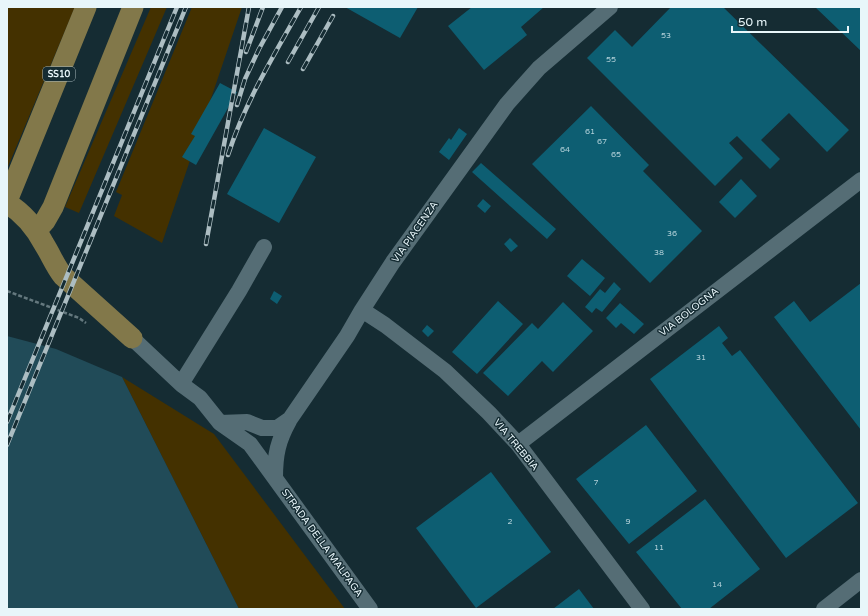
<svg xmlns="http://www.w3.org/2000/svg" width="868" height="616" viewBox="0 0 868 616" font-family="'Varela Round',sans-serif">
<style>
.green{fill:#443100}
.water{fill:#214b58}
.building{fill:#0d5e72}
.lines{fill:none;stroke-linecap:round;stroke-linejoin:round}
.path{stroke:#64787e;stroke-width:2.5;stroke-dasharray:4 2;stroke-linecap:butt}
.minor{stroke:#556d75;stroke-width:16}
.major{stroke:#82784a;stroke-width:21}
.rail-casing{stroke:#acbdc2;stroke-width:4.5}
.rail{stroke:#152c33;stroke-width:3;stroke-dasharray:9;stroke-linecap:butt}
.labels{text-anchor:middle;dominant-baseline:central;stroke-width:3;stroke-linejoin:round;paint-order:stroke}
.number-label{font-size:8px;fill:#b1d0d8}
.shield{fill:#152c33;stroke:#a9b9be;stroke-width:1}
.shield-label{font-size:9px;font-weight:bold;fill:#e8f6fa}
.street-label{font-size:10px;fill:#e8f6fa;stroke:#152c33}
</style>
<rect width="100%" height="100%" fill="#152c33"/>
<!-- green -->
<path class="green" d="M 7,7 L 75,7 L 7,169 Z
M 151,7 L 167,7 L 79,213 L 65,207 Z
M 192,7 L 242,7 L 162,243 L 114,216 L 122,195 L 116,192 Z
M 122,377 L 214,434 L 345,609 L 239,609 Z"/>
<!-- water -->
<path class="water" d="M 7,336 L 56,349 L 122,377 L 239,609 L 7,609 Z"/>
<!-- building -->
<path class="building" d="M 345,7 L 418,7 L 400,38 Z
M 472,7 L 544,7 L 521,27 L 527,35 L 484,70 L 448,26 Z
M 671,7 L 723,7 L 849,130 L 827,152 L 789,113 L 761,140 L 780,159 L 770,169 L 737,136 L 729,143 L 743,158 L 715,186 L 587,58 L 615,30 L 632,47 Z
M 815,7 L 861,7 L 861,51 Z
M 220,83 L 237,92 L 196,165 L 182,157 L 195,136 L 191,134 Z
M 591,106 L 649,165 L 643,171 L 702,231 L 650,283 L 532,164 Z
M 264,128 L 316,157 L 279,223 L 227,194 Z
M 459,128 L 467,134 L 449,160 L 439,152 L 449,138 L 451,140 Z
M 481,163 L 556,229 L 547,239 L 472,172 Z
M 741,179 L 757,196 L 735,218 L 719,202 Z
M 483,199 L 491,206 L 485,213 L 477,206 Z
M 510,238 L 518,246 L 511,252 L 504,244 Z
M 582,259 L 605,278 L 590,296 L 567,276 Z
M 614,282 L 621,289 L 602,312 L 596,308 L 592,313 L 585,307 L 600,289 L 605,293 Z
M 861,283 L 861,430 L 774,317 L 794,301 L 810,322 Z
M 274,291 L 282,296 L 277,304 L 270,299 Z
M 498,301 L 523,324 L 477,374 L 452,352 Z
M 563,302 L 593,331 L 553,372 L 542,361 L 508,396 L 483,373 L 532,323 L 538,329 Z
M 620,303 L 644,324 L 634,334 L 621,323 L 616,328 L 606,318 Z
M 427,325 L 434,331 L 428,337 L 422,331 Z
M 719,326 L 728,338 L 722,343 L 732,356 L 740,350 L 858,503 L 786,558 L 650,379 Z
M 646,425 L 697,491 L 629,544 L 576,479 Z
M 491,472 L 551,552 L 476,608 L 416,528 Z
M 705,499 L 760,569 L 709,609 L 682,609 L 636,552 Z
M 579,589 L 594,609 L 553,609 Z"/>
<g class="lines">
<!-- path -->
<path class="path" d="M 7,291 L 79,318 L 86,323"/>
<!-- minor -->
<path class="minor" d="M 362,310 L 385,325 L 445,371 L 489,413 L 518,444 L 642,609
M 132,338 L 181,384 L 200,398 L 220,423 L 250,444 L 370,609
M 181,384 L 239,291 L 264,247
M 220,423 L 247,422 L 262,428 L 277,428 L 290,419 L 347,336 L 362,310 L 393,262 L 507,104 L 539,68 L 610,7
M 518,444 L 861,180
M 275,478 C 275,454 278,441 289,421
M 824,609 L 861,580"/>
<!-- major -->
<path class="major" d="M 7,201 L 86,7
M 7,203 C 23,213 35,227 44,244 C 51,255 55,266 63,276 L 132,338
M 36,231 L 45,221 L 53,207 L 133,7"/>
<defs>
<path id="rail" d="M 246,52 L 263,7
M 288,62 L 319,7
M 303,69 L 333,16
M 237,105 L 245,79 L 259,49 L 282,7
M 228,155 C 245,102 274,55 301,7
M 206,244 L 249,7
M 7,422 L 177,7
M 7,445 L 186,7"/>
</defs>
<!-- rail casing -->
<use href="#rail" class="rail-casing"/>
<!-- rail -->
<use href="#rail" class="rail"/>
</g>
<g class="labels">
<!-- number labels -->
<g class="number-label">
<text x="666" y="35">53</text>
<text x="611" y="59">55</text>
<text x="590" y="131">61</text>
<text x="602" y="141">67</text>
<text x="565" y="149">64</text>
<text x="616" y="154">65</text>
<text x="672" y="233">36</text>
<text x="659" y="252">38</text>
<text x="701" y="357">31</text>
<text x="596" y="482">7</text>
<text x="510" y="521">2</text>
<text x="628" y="521">9</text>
<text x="659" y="547">11</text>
<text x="717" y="584">14</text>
</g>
<!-- shield labels -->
<rect class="shield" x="43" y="67" width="32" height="14" rx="3"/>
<g class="shield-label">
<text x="59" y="74">SS10</text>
</g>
<!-- street labels -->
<g class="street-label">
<text transform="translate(415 232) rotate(-55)">VIA PIACENZA</text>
<text transform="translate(689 312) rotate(-38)">VIA BOLOGNA</text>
<text transform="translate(516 445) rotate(50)">VIA TREBBIA</text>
<text transform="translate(322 543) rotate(54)">STRADA DELLA MALPAGA</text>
</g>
</g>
<!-- border -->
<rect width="868" height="616" fill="none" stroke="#e8f6fa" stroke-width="16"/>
<!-- scale -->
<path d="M732 26v6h116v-6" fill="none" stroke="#e8f6fa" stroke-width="2"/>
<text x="738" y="26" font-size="12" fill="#e8f6fa" stroke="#152c33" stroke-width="3" paint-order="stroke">50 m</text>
</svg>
